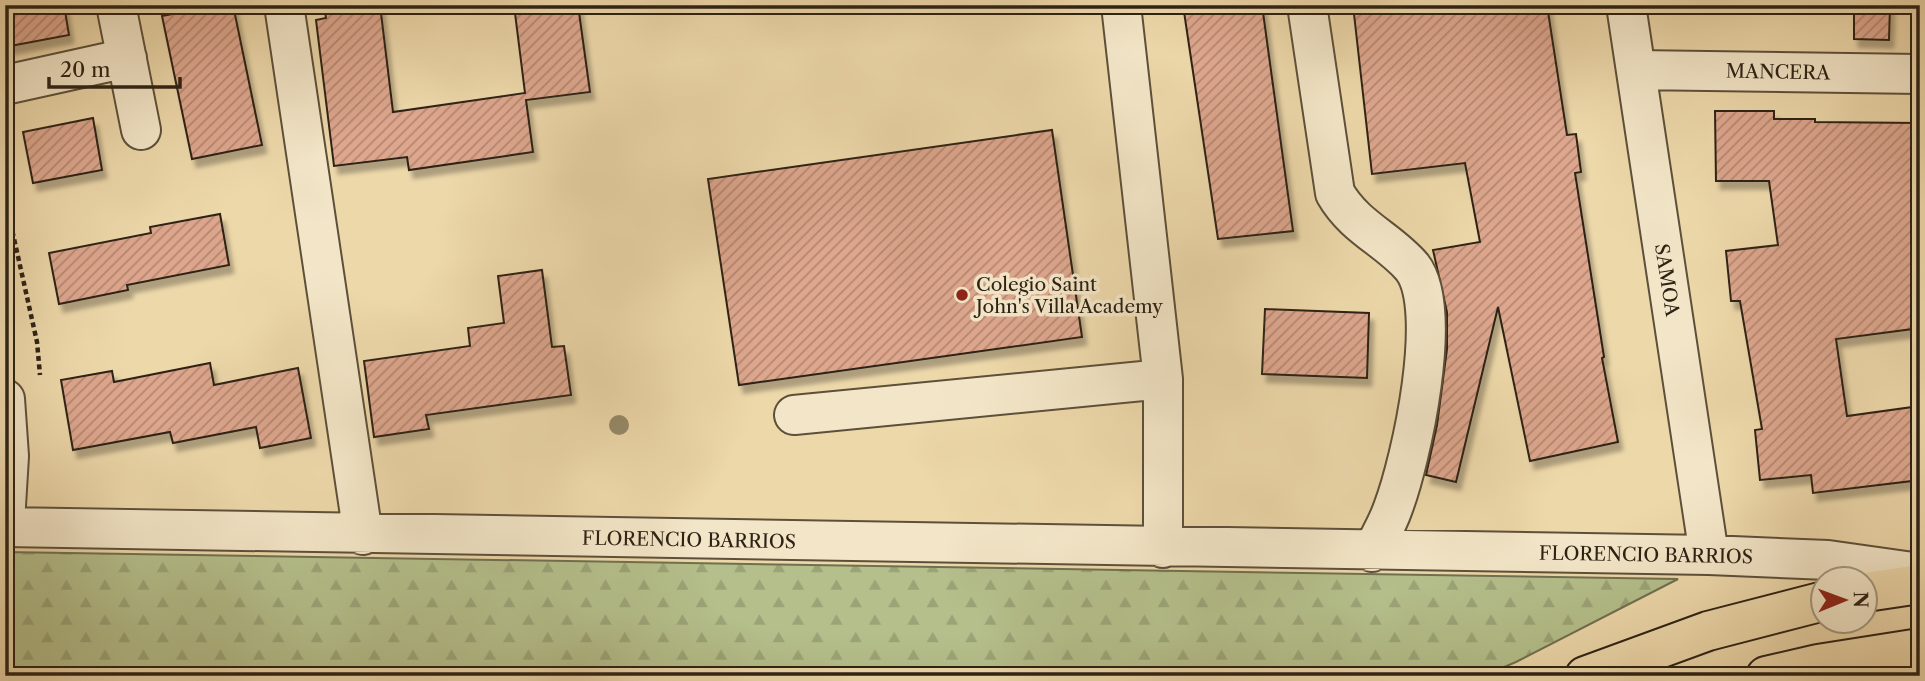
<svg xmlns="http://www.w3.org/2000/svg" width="1925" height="681" viewBox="0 0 1925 681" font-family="'Libre Caslon Text',serif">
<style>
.forest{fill:url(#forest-firs);stroke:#707050;stroke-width:2}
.building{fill:url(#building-hatch);stroke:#2d2215;stroke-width:2;filter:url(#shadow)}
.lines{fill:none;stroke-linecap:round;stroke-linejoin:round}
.minor-casing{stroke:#5d503a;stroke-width:42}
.major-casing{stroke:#2d2215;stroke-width:42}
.path{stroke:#2d2215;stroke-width:4.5;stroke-dasharray:5 3.5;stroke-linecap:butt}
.minor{stroke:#f3e6c8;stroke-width:38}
.major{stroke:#edd8aa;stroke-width:38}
.tree{fill:#968968}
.poi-dot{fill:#8f2418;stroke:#f3e6c8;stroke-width:2.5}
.labels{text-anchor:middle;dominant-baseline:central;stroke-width:7;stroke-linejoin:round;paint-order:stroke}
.street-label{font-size:19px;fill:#2d2215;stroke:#f3e6c8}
.poi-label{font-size:19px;fill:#2d2215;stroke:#f3e6c8;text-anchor:start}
</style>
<defs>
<pattern id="forest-firs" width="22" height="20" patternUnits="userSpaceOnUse" patternTransform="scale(1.75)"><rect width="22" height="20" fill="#b4bf8b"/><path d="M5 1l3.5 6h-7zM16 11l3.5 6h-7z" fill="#9ba477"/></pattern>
<pattern id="building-hatch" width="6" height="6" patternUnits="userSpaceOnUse" patternTransform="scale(1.75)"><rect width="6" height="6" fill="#dda68d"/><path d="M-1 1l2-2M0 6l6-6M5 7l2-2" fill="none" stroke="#b48772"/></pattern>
<filter id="shadow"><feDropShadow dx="4.5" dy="8" stdDeviation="2" flood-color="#0004"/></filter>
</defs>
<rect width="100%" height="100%" fill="#edd8aa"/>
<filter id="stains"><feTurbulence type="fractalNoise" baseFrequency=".00286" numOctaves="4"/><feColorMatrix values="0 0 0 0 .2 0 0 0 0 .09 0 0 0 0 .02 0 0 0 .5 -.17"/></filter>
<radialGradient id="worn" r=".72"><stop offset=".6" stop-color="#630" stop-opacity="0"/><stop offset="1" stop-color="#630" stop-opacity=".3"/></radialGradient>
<!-- forest -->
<path class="forest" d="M 5,552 L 1678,579 L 1516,662 L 1483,676 L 5,676 Z"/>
<!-- building -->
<path class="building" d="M 5,5 L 64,5 L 69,35 L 5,47 Z
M 219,5 L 233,5 L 262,145 L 192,159 L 162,16 Z
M 324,5 L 380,5 L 393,112 L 525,93 L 514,5 L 578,5 L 590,92 L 526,100 L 533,152 L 409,170 L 407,157 L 334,166 L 316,20 L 326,18 Z
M 1183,5 L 1262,5 L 1293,231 L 1218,239 Z
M 1353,5 L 1547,5 L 1567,135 L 1576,134 L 1581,172 L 1575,173 L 1604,357 L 1602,358 L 1618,442 L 1530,461 L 1498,307 L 1456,482 L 1426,475 L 1437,425 L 1447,349 L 1447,312 L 1433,250 L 1480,242 L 1465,163 L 1372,174 Z
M 1854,5 L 1890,5 L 1889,40 L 1854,39 Z
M 1715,111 L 1774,111 L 1774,119 L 1815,119 L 1815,122 L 1920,123 L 1920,328 L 1836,339 L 1847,416 L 1920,406 L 1920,480 L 1813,493 L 1811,475 L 1760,480 L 1755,430 L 1762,429 L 1740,301 L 1731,301 L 1726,251 L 1778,245 L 1769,181 L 1716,181 Z
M 93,118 L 102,170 L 33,183 L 23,132 Z
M 1052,130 L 1082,337 L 739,385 L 708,179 Z
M 220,214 L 229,265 L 127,285 L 128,290 L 59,304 L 49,253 L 151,233 L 150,227 Z
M 542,270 L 552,347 L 564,346 L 571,395 L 426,415 L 429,429 L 374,437 L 364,361 L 470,346 L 468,328 L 504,323 L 498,276 Z
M 1265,309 L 1369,313 L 1367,378 L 1262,374 Z
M 210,363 L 214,385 L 298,368 L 311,438 L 260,448 L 256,427 L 173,443 L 170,432 L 73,450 L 61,380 L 112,371 L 114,382 Z"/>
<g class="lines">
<defs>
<path id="minor" d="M 116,5 L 141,130
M 284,5 L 363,535
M 1121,5 L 1163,379 L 1163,548
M 1307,5 L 1335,193 C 1355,228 1388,239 1412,267 C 1445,308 1411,461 1393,508 C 1388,523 1379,538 1372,552
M 1626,5 L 1709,555
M 1636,70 L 1920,74
M 5,85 L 127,58
M 5,399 L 9,456 L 5,522
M 794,415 L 1163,379
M 5,527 L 1709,555 L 1828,560 L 1920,573"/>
<path id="major" d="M 1866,592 L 1920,584
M 1585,676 L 1708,631 L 1824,601
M 1766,676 L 1818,664 L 1920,648"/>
</defs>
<!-- minor casing -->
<use href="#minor" class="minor-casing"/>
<!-- major casing -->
<use href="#major" class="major-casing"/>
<!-- path -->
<path class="path" d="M 5,198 L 37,342 L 40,375"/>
<!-- minor -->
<use href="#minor" class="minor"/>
<!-- major -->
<use href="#major" class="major"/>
</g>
<!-- trees -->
<circle class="tree" cx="619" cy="425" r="10"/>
<!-- markers -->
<circle class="poi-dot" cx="962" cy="295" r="7"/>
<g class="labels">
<!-- street labels -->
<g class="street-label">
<text transform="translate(1778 72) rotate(1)">MANCERA</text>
<text transform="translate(1667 280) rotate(81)">SAMOA</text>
<text transform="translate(689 540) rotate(1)">FLORENCIO BARRIOS</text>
<text transform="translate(1646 555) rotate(1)">FLORENCIO BARRIOS</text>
</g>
<!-- poi labels -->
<g class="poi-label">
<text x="976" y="284">Colegio Saint<tspan x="976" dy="22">John's Villa Academy</tspan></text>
</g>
</g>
<!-- margin -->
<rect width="1925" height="681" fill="none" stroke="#edd8aa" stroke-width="28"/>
<rect x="7" y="7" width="1911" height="667" fill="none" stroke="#2d2215" stroke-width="3.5"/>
<rect x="14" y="14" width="1897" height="653" fill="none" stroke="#2d2215" stroke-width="2"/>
<!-- north arrow -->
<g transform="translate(1844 600) rotate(89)"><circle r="33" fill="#f3e6c8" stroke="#a49880" stroke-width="2"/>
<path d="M0-5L12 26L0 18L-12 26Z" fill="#8f2418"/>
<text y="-10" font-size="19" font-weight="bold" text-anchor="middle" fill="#2d2215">N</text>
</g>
<!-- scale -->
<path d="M49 77v10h131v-10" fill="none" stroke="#2d2215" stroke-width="3.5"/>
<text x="60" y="77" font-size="21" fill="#2d2215" stroke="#f3e6c8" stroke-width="5" paint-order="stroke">20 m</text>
<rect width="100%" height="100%" filter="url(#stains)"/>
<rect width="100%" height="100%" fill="url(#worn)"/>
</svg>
